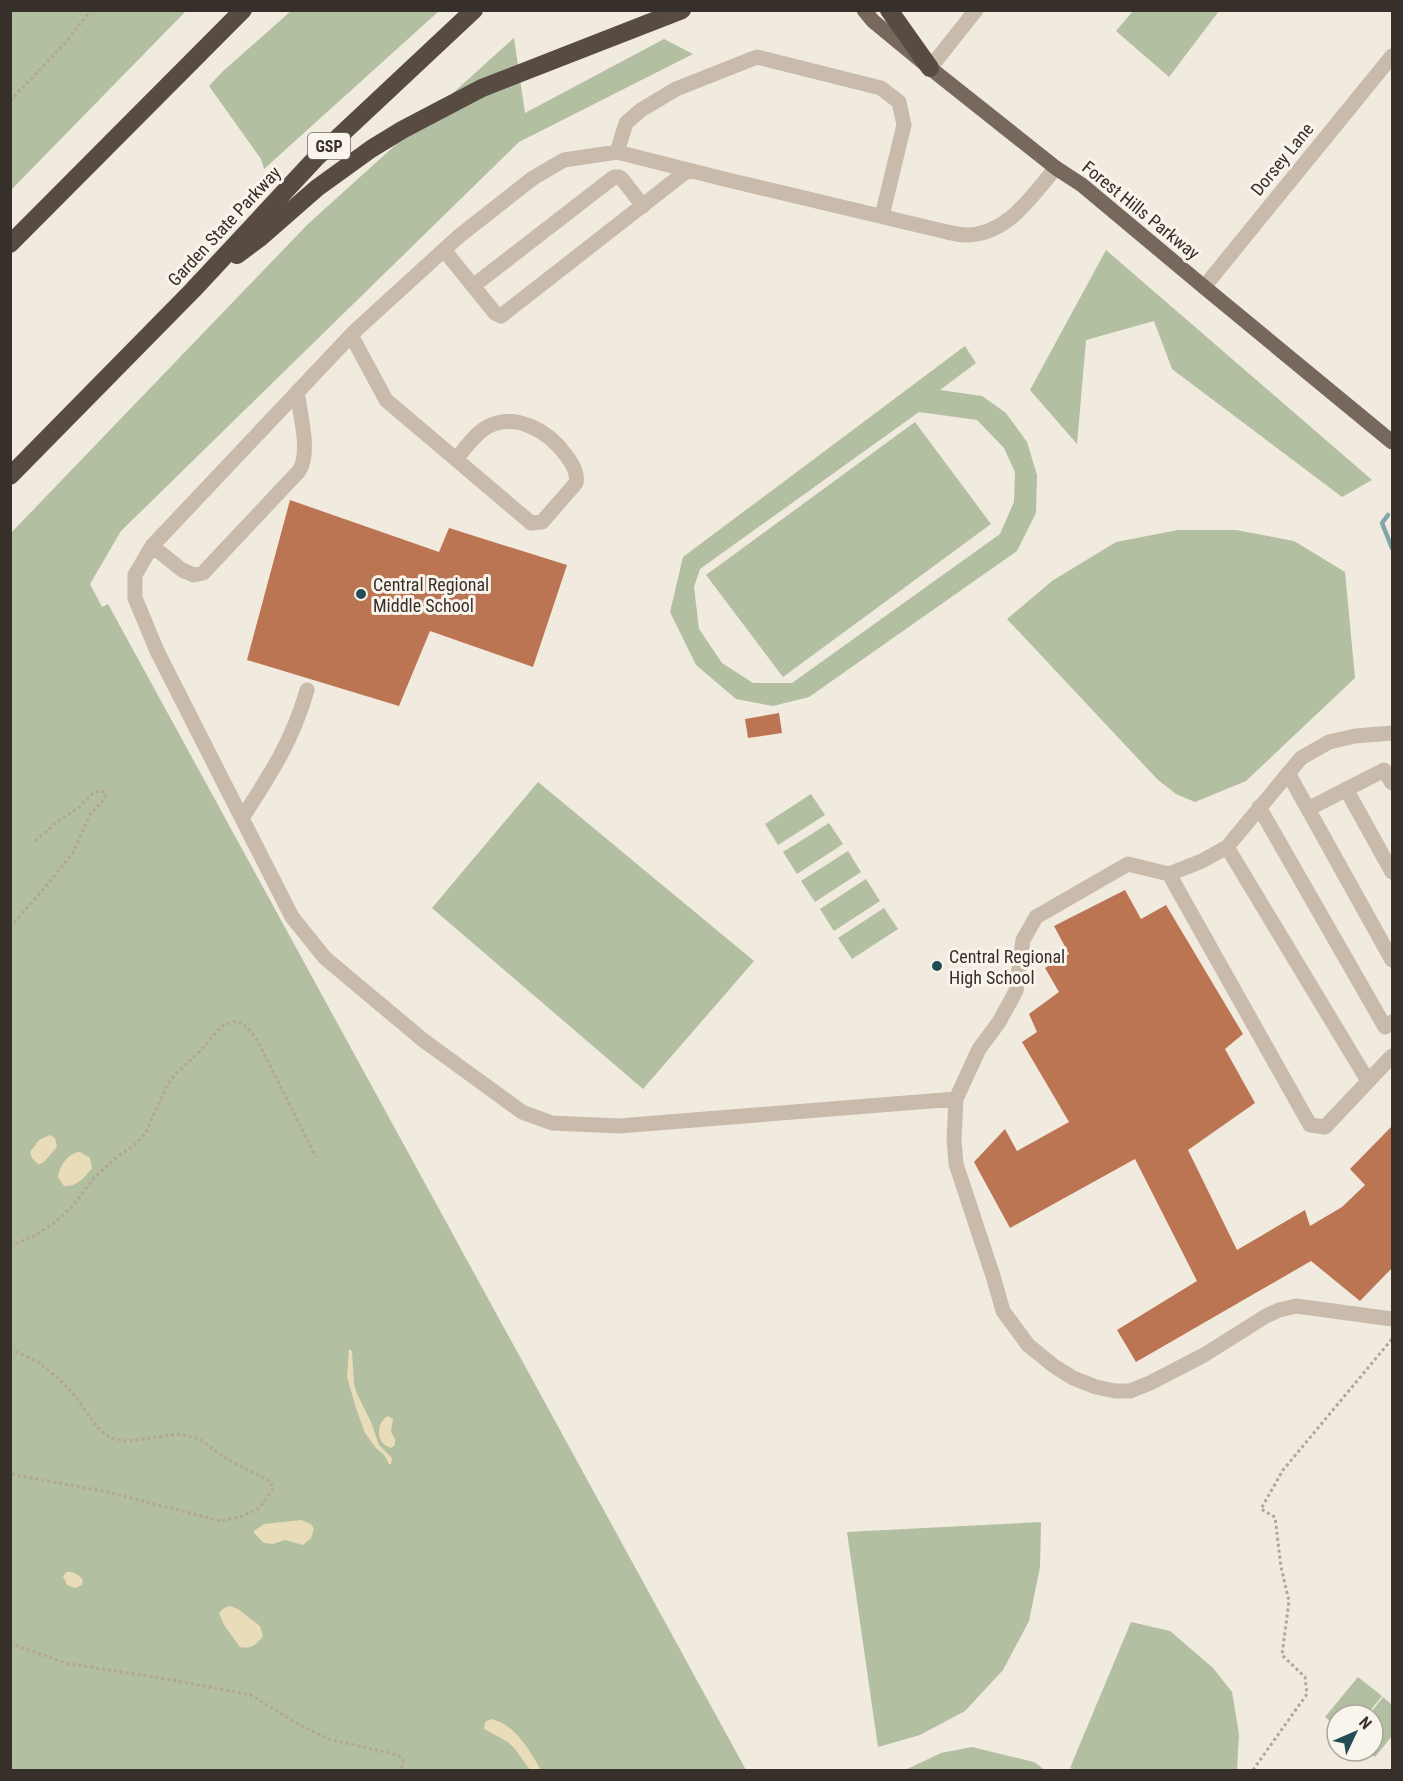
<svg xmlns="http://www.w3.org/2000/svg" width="1403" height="1781" viewBox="0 0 1403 1781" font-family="'Roboto Condensed',sans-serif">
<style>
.green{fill:#b2bfa0;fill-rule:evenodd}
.sand{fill:#e9ddb9}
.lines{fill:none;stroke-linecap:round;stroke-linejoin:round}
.stream{stroke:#81a6ac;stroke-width:4.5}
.building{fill:#bc7553}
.path{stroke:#b4a696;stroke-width:3;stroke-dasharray:3 3;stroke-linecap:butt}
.minor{stroke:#c8bbac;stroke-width:15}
.major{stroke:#77685d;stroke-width:15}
.highway{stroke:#574b42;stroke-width:18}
.poi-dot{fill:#234d55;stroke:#f9f4ec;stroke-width:2}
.labels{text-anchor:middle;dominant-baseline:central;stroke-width:6;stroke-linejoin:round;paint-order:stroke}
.shield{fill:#f9f4ec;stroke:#716a64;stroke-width:1.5}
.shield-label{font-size:16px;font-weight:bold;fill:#372f2a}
.street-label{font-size:18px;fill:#372f2a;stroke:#f9f4ec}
.poi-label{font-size:18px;fill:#372f2a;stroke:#f9f4ec;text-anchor:start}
</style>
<rect width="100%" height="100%" fill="#f1eadf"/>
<!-- green -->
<path class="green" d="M 10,11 L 186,11 L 11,190 L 10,190 Z
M 291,11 L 439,11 L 264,169 L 261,159 L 209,86 L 222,72 Z
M 1133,11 L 1133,10 L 1219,11 L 1169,77 L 1116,31 Z
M 514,38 L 525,113 L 664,39 L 693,54 L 519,142 L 121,531 L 90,584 L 102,607 L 108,604 L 746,1770 L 11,1770 L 10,534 L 308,224 Z
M 1106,250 L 1372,480 L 1342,497 L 1172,369 L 1154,321 L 1086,340 L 1077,444 L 1030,390 Z
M 965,346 L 976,363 L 940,390 L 982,396 L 1006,413 L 1027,442 L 1037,475 L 1036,513 L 1017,551 L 809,697 L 773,706 L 736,699 L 696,665 L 670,612 L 683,557 ZM 919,412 L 977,420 L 1004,448 L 1015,472 L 1014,502 L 1000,534 L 792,683 L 753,683 L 722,663 L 699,629 L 694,587 L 700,569 Z
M 915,422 L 991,524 L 783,677 L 706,575 Z
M 1178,530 L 1236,530 L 1294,541 L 1345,572 L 1355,678 L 1246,781 L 1195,802 L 1176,794 L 1158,780 L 1007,619 L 1052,581 L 1116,542 Z
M 538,782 L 754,961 L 643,1089 L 432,908 Z
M 811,794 L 825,815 L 778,845 L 765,824 Z
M 829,823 L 843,844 L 797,874 L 783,852 Z
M 848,851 L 861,872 L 815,902 L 801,881 Z
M 866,879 L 880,901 L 834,931 L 820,909 Z
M 884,908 L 898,929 L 852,959 L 838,938 Z
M 1041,1522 L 1040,1567 L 1029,1621 L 1003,1670 L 965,1711 L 920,1735 L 878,1747 L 847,1532 Z
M 1131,1622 L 1170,1631 L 1213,1668 L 1232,1692 L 1239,1734 L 1237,1770 L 1075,1770 L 1070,1768 Z
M 1358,1677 L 1382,1696 L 1367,1715 L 1337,1715 L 1337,1727 L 1325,1717 Z
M 1383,1697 L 1392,1705 L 1392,1736 L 1375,1757 L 1367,1751 L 1373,1751 L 1373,1715 L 1369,1715 Z
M 972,1747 L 1034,1762 L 1045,1770 L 905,1770 L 941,1753 Z"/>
<!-- sand -->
<path class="sand" d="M 50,1135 L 55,1138 L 57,1147 L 43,1163 L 38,1164 L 32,1158 L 30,1152 L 39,1140 Z
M 80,1152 L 90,1158 L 92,1168 C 85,1177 77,1187 64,1186 L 58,1177 C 60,1165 68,1153 80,1152 Z
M 349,1349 L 352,1351 L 354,1384 L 357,1394 L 371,1422 L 379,1445 L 392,1458 L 391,1464 L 389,1464 L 385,1456 L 376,1448 L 365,1433 L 356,1408 L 347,1377 Z
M 388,1416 L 393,1419 L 391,1432 L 395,1439 L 395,1445 L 391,1448 C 376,1445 375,1423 388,1416 Z
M 301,1520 L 311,1524 L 314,1529 L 311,1538 L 303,1545 L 285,1540 L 273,1544 L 264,1543 L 254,1533 L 254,1531 L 264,1524 Z
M 67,1572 C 73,1571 79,1575 83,1580 L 82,1585 L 75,1588 L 67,1585 L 63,1576 Z
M 230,1606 L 238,1609 L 260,1626 L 263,1636 C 258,1644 249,1650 240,1647 L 224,1625 L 219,1613 L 224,1608 Z
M 491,1719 C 515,1724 530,1751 541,1770 L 530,1770 L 515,1749 L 508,1742 L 484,1729 L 485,1722 Z"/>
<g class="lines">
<!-- stream -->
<path class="stream" d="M 1388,515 L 1382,523 L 1392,548"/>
</g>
<!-- building -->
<path class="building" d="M 290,500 L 439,552 L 449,528 L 567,565 L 533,667 L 430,631 L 399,706 L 247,660 Z
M 779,713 L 782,733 L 748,738 L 745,719 Z
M 1125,890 L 1141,919 L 1166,905 L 1243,1034 L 1225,1049 L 1255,1103 L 1188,1150 L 1237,1250 L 1305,1210 L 1310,1226 L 1342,1207 L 1365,1185 L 1350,1169 L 1392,1126 L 1392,1268 L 1360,1301 L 1311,1261 L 1136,1362 L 1117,1330 L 1197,1281 L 1135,1159 L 1010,1228 L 974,1162 L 1005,1129 L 1017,1151 L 1069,1122 L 1022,1042 L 1037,1032 L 1029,1014 L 1059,992 L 1045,968 L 1069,954 L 1054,926 Z"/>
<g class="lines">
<!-- path -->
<path class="path" d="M 10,101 L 65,43 L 91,10
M 10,927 L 52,879 L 74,851 L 89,816 L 105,798 L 105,792 L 99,791 L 92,794 L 78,808 L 57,822 L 35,841
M 10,1246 L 34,1236 L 54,1223 L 71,1208 L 94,1178 L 117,1157 L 137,1143 L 146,1132 L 167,1085 L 175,1075 L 198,1053 L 222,1026 L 236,1021 L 247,1027 L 256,1038 L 316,1157
M 10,1349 L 38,1362 L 58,1378 L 75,1396 L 98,1428 L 110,1438 L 127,1441 L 180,1434 L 199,1439 L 227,1459 L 268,1480 L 274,1488 L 259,1508 L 243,1516 L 221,1521 L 103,1491 L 10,1474
M 10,1643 L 65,1663 L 172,1680 L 251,1695 L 301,1726 L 329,1739 L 398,1755 L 403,1760 L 402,1769 L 401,1770
M 1253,1770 L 1307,1694 L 1305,1677 L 1282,1655 L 1289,1601 L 1281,1567 L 1275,1517 L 1261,1509 L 1283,1470 L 1392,1339"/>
<!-- minor -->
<path class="minor" d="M 930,68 L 976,10
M 617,152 L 626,123 L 641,110 L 676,89 L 757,57 L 881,88 L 899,102 L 904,125 L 882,216
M 444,250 L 495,313 L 501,316 L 688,170
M 473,286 L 614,177 L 619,177 L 622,179 L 643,206
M 1204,287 L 1392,56
M 351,335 L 386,400 L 531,523 L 542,522 L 576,483 C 578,472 572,463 565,454 C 548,431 517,413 489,426 C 476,432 466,448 456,459
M 152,546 L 182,570 L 194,575 L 203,573 L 299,471 C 311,454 300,413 297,392
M 1392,733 L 1355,736 L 1329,742 L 1301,758 L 1227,847 L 1202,861 L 1169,874 L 1128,864 L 1036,917 L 1023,940 L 1016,991 L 999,1022 L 979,1049 L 956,1099 L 954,1139 L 956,1164 L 993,1276 L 1003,1311 L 1028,1345 L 1054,1366 L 1073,1378 L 1096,1387 L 1115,1391 L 1130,1391 L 1150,1383 L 1204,1355 L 1266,1316 L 1279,1310 L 1296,1306 L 1392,1319
M 1288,773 L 1392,960
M 1346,789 L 1392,872
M 1259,807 L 1385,1027 L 1392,1022
M 1308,809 L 1384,770 L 1392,783
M 242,818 C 270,775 293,740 307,690
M 1227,847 L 1368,1081
M 1169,874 L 1310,1125 L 1325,1127 L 1392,1056
M 956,1099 L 619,1126 L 552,1123 L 522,1112 L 423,1040 L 325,958 L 292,917 L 157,651 L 135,598 L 135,575 L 152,546 L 355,331 L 458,237 L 533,178 L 564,160 L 617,152 L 724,179 L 947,232 C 953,233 960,235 966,235 C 1008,235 1031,196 1056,168"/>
<!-- major -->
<path class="major" d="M 864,10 L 873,21 L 930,68 L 1056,168 L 1082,185 L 1204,287 L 1392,442"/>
<!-- highway -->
<path class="highway" d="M 889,10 L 930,68
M 10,244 L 243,10
M 237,255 L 261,237 L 317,188 L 371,149 L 402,130 L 482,88 L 682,10
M 10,476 L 193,290 L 315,159 L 474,10"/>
</g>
<!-- markers -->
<g class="poi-dot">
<circle cx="361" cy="594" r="6"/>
<circle cx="937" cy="966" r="6"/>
</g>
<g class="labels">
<!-- shield labels -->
<rect class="shield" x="308" y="133" width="42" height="26" rx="4.5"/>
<g class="shield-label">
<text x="329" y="146">GSP</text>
</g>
<!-- street labels -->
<g class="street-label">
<text transform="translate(1282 159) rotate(-51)">Dorsey Lane</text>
<text transform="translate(1141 210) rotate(39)">Forest Hills Parkway</text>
<text transform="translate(224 226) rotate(-47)">Garden State Parkway</text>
</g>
<!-- poi labels -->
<g class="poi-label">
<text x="373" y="584">Central Regional<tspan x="373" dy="21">Middle School</tspan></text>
<text x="949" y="956">Central Regional<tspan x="949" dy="21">High School</tspan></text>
</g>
</g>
<!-- border -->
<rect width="1403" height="1781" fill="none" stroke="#372f2a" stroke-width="24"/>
<!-- north arrow -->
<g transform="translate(1355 1733) rotate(46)"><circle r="28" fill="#f9f4ec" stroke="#aba59e" stroke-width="1.5"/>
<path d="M0-4.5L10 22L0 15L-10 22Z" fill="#234d55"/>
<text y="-9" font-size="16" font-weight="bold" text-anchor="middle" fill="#372f2a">N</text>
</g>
</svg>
